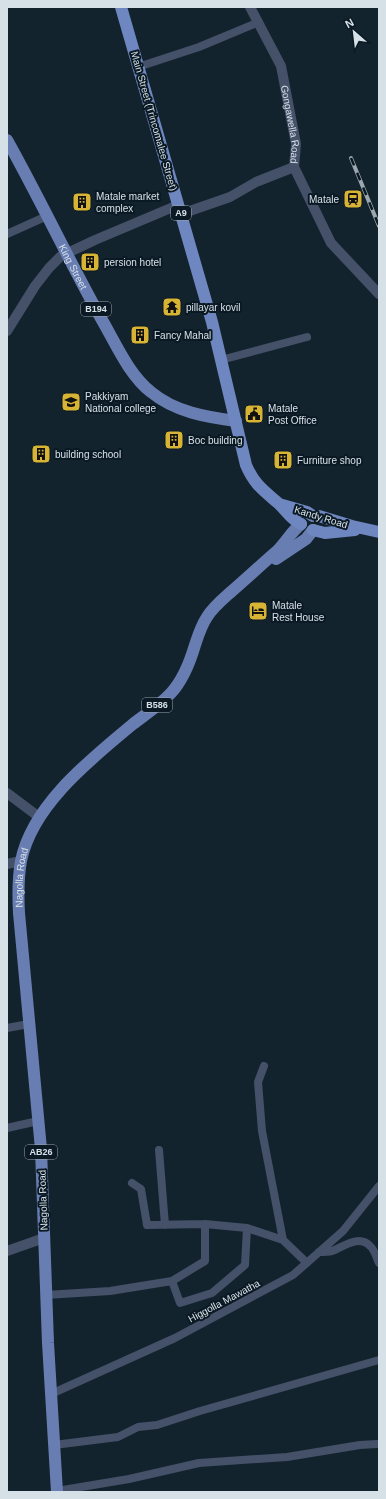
<svg xmlns="http://www.w3.org/2000/svg" width="386" height="1499" viewBox="0 0 386 1499" font-family="Helvetica,sans-serif">
<style>
.lines{fill:none;stroke-linecap:round;stroke-linejoin:round}
.minor{stroke:#455069;stroke-width:8}
.tertiary{stroke:#455069;stroke-width:10}
.primary{stroke:#687eb2;stroke-width:12}
.trunk{stroke:#6f87c0;stroke-width:12}
.rail-casing{stroke:#9ba6ae;stroke-width:4}
.rail{stroke:#0a1923;stroke-width:2.5;stroke-dasharray:8;stroke-linecap:butt}
.labels{text-anchor:middle;dominant-baseline:central;stroke-width:4;stroke-linejoin:round;paint-order:stroke}
.shield{fill:#0a1923;stroke:#99a4ac;stroke-width:1}
.shield-label{font-size:9px;font-weight:bold;fill:#d6e0e7}
.street-label{font-size:10px;fill:#d6e0e7;stroke:#0a1923}
.poi-label{font-size:10px;fill:#d6e0e7;stroke:#0a1923;text-anchor:start}
</style>
<rect width="100%" height="100%" fill="#13232d"/>
<g class="lines">
<!-- minor -->
<path class="minor" d="M 138,67 L 199,47 L 259,22
M 7,234 L 47,216
M 221,360 L 307,337
M 7,1028 L 29,1024
M 264,1066 L 258,1082 L 262,1131 L 283,1240
M 7,1128 L 38,1121
M 159,1150 L 165,1225
M 247,1228 L 283,1240 L 307,1263
M 319,1252 C 323,1252 328,1252 332,1251 C 343,1247 359,1234 370,1246 C 375,1250 376,1257 379,1263
M 172,1281 L 180,1303 L 212,1293 L 245,1265 L 247,1228 L 205,1224
M 46,1295 L 110,1291 L 172,1281 L 205,1261 L 205,1224 L 147,1225 L 141,1189 L 132,1183
M 51,1394 L 175,1338 L 293,1275 L 343,1231 L 379,1186
M 54,1445 L 118,1437 L 138,1427 L 157,1425 L 200,1411 L 379,1360
M 57,1491 L 129,1479 L 199,1463 L 287,1457 L 360,1445 L 377,1444"/>
<!-- tertiary -->
<g class="tertiary">
<path id="s1" d="M 250,7 L 281,66 L 296,144 L 294,167 L 331,243 L 379,294"/>
<path d="M 181,214 L 230,197 L 256,182 L 294,167"/>
<path d="M 7,331 L 35,286 L 49,268 L 61,256 L 95,240 L 178,205"/>
<path d="M 7,793 L 39,817"/>
<path d="M 7,864 L 21,861"/>
<path d="M 7,1251 L 44,1238"/>
</g>
<!-- primary -->
<g class="primary">
<path id="s2" d="M 7,140 C 40,199 69,261 102,320 C 116,344 129,375 151,392 C 175,412 206,417 236,421"/>
<path d="M 276,559 L 306,539 L 313,530"/>
<path id="s3" d="M 57,1492 L 48,1343 L 41,1149 L 19,913 C 18,895 18,878 21,861 C 32,805 91,759 133,724 C 146,714 160,705 171,693 C 183,680 190,662 195,645 C 198,636 201,626 207,617 C 213,607 223,599 232,591 C 247,578 262,564 277,551 C 286,542 291,532 301,524"/>
</g>
<!-- trunk -->
<path class="trunk" d="M 121,7 L 212,322 L 246,465 C 254,484 263,490 278,503 C 286,510 291,520 301,524
M 279,504 L 307,512 L 313,516 L 319,516 L 352,526 L 379,532
M 313,530 L 325,533 L 355,530"/>
<defs>
<path id="rail" d="M 351,158 L 379,226"/>
</defs>
<!-- rail casing -->
<use href="#rail" class="rail-casing"/>
<!-- rail -->
<use href="#rail" class="rail"/>
</g>
<!-- icons -->
<defs>
<symbol id="station-square" viewBox="-11 -11 22 22"><rect x="-9" y="-9" width="18" height="18" rx="4" fill="#d7b434" stroke="#0a1923"/><path d="M-3-6H3Q5-6 5-4V2Q5 4 3 4L4.5 6H3L1.5 4h-3L-3 6H-4.5L-3 4Q-5 4-5 2V-4Q-5-6-3-6ZM-3.5-4v3h7v-3ZM-3.5 1v1.5H-2V1ZM2 1v1.5H3.5V1Z" fill="#111"/></symbol>
<symbol id="building-square" viewBox="-11 -11 22 22"><rect x="-9" y="-9" width="18" height="18" rx="4" fill="#d7b434" stroke="#0a1923"/><path d="M-4-6H4V6H1V3H-1V6H-4ZM-2.5-4.3h1.7v1.8h-1.7ZM.8-4.3h1.7v1.8H.8ZM-2.5-1h1.7V.8h-1.7ZM.8-1h1.7V.8H.8Z" fill="#111"/></symbol>
<symbol id="temple-square" viewBox="-11 -11 22 22"><rect x="-9" y="-9" width="18" height="18" rx="4" fill="#d7b434" stroke="#0a1923"/><path d="M0-6L5-2H3V0L6.5 2.5H4V6H1.5V3h-3V6H-4V2.5H-6.5L-3 0V-2H-5Z" fill="#111"/></symbol>
<symbol id="school-square" viewBox="-11 -11 22 22"><rect x="-9" y="-9" width="18" height="18" rx="4" fill="#d7b434" stroke="#0a1923"/><path d="M0-5L7-2L0 1L-7-2ZM-4 1L0 2.5L4 1V4Q0 6-4 4Z" fill="#111"/></symbol>
<symbol id="civic-square" viewBox="-11 -11 22 22"><rect x="-9" y="-9" width="18" height="18" rx="4" fill="#d7b434" stroke="#0a1923"/><path d="M-.6-6.5H3V-4.5H.6V-3L4-1V1h2V6H-6V1h2V-1L-.6-3ZM-1.2 2.5V6h2.4V2.5Z" fill="#111"/></symbol>
<symbol id="hotel-square" viewBox="-11 -11 22 22"><rect x="-9" y="-9" width="18" height="18" rx="4" fill="#d7b434" stroke="#0a1923"/><path d="M-6-4.5h1.5V1H6V5H4.5V3h-9V5H-6ZM-4 0a1.8 1.8 0 1 1 3.6 0ZM.5 0V-2.5h3Q6-2.5 6 0Z" fill="#111"/></symbol>
</defs>
<g fill-rule="evenodd">
<use href="#station-square" x="342" y="188" width="22" height="22"/>
<use href="#building-square" x="71" y="191" width="22" height="22"/>
<use href="#building-square" x="79" y="251" width="22" height="22"/>
<use href="#temple-square" x="161" y="296" width="22" height="22"/>
<use href="#building-square" x="129" y="324" width="22" height="22"/>
<use href="#school-square" x="60" y="391" width="22" height="22"/>
<use href="#civic-square" x="243" y="403" width="22" height="22"/>
<use href="#building-square" x="163" y="429" width="22" height="22"/>
<use href="#building-square" x="30" y="443" width="22" height="22"/>
<use href="#building-square" x="272" y="449" width="22" height="22"/>
<use href="#hotel-square" x="247" y="600" width="22" height="22"/>
</g>
<g class="labels">
<!-- shield labels -->
<g class="shield">
<rect x="171" y="206" width="20" height="14" rx="3"/>
<rect x="81" y="302" width="30" height="14" rx="3"/>
<rect x="142" y="698" width="30" height="14" rx="3"/>
<rect x="25" y="1145" width="32" height="14" rx="3"/>
</g>
<g class="shield-label">
<text x="181" y="213">A9</text>
<text x="96" y="309">B194</text>
<text x="157" y="705">B586</text>
<text x="41" y="1152">AB26</text>
</g>
<!-- street labels -->
<g class="street-label">
<text transform="translate(154 121) rotate(74)">Main Street (Trincomalee Street)</text>
<text stroke="none"><textPath href="#s1" startOffset="126">Gongawella Road</textPath></text>
<text stroke="none"><textPath href="#s2" startOffset="143">King Street</textPath></text>
<text transform="translate(321 517) rotate(17)">Kandy Road</text>
<text stroke="none"><textPath href="#s3" startOffset="616">Nagolla Road</textPath></text>
<text transform="translate(43 1200) rotate(-92)">Nagolla Road</text>
<text transform="translate(224 1301) rotate(-28)">Higgolla Mawatha</text>
</g>
<!-- poi labels -->
<g class="poi-label">
<text x="96" y="196">Matale market<tspan x="96" dy="12">complex</tspan></text>
<text x="339" y="199" text-anchor="end">Matale</text>
<text x="104" y="262">persion hotel</text>
<text x="186" y="307">pillayar kovil</text>
<text x="154" y="335">Fancy Mahal</text>
<text x="85" y="396">Pakkiyam<tspan x="85" dy="12">National college</tspan></text>
<text x="268" y="408">Matale<tspan x="268" dy="12">Post Office</tspan></text>
<text x="188" y="440">Boc building</text>
<text x="55" y="454">building school</text>
<text x="297" y="460">Furniture shop</text>
<text x="272" y="605">Matale<tspan x="272" dy="12">Rest House</tspan></text>
</g>
</g>
<!-- border -->
<rect width="386" height="1499" fill="none" stroke="#d6e0e7" stroke-width="16"/>
<!-- north arrow -->
<g transform="translate(354 32) rotate(332)" stroke="#0a1923" stroke-width="3" paint-order="stroke">
<path d="M0-3L7 15L0 10L-7 15Z" fill="#d6e0e7"/>
<text y="-6" font-size="11" font-weight="bold" text-anchor="middle" fill="#d6e0e7">N</text>
</g>
</svg>
